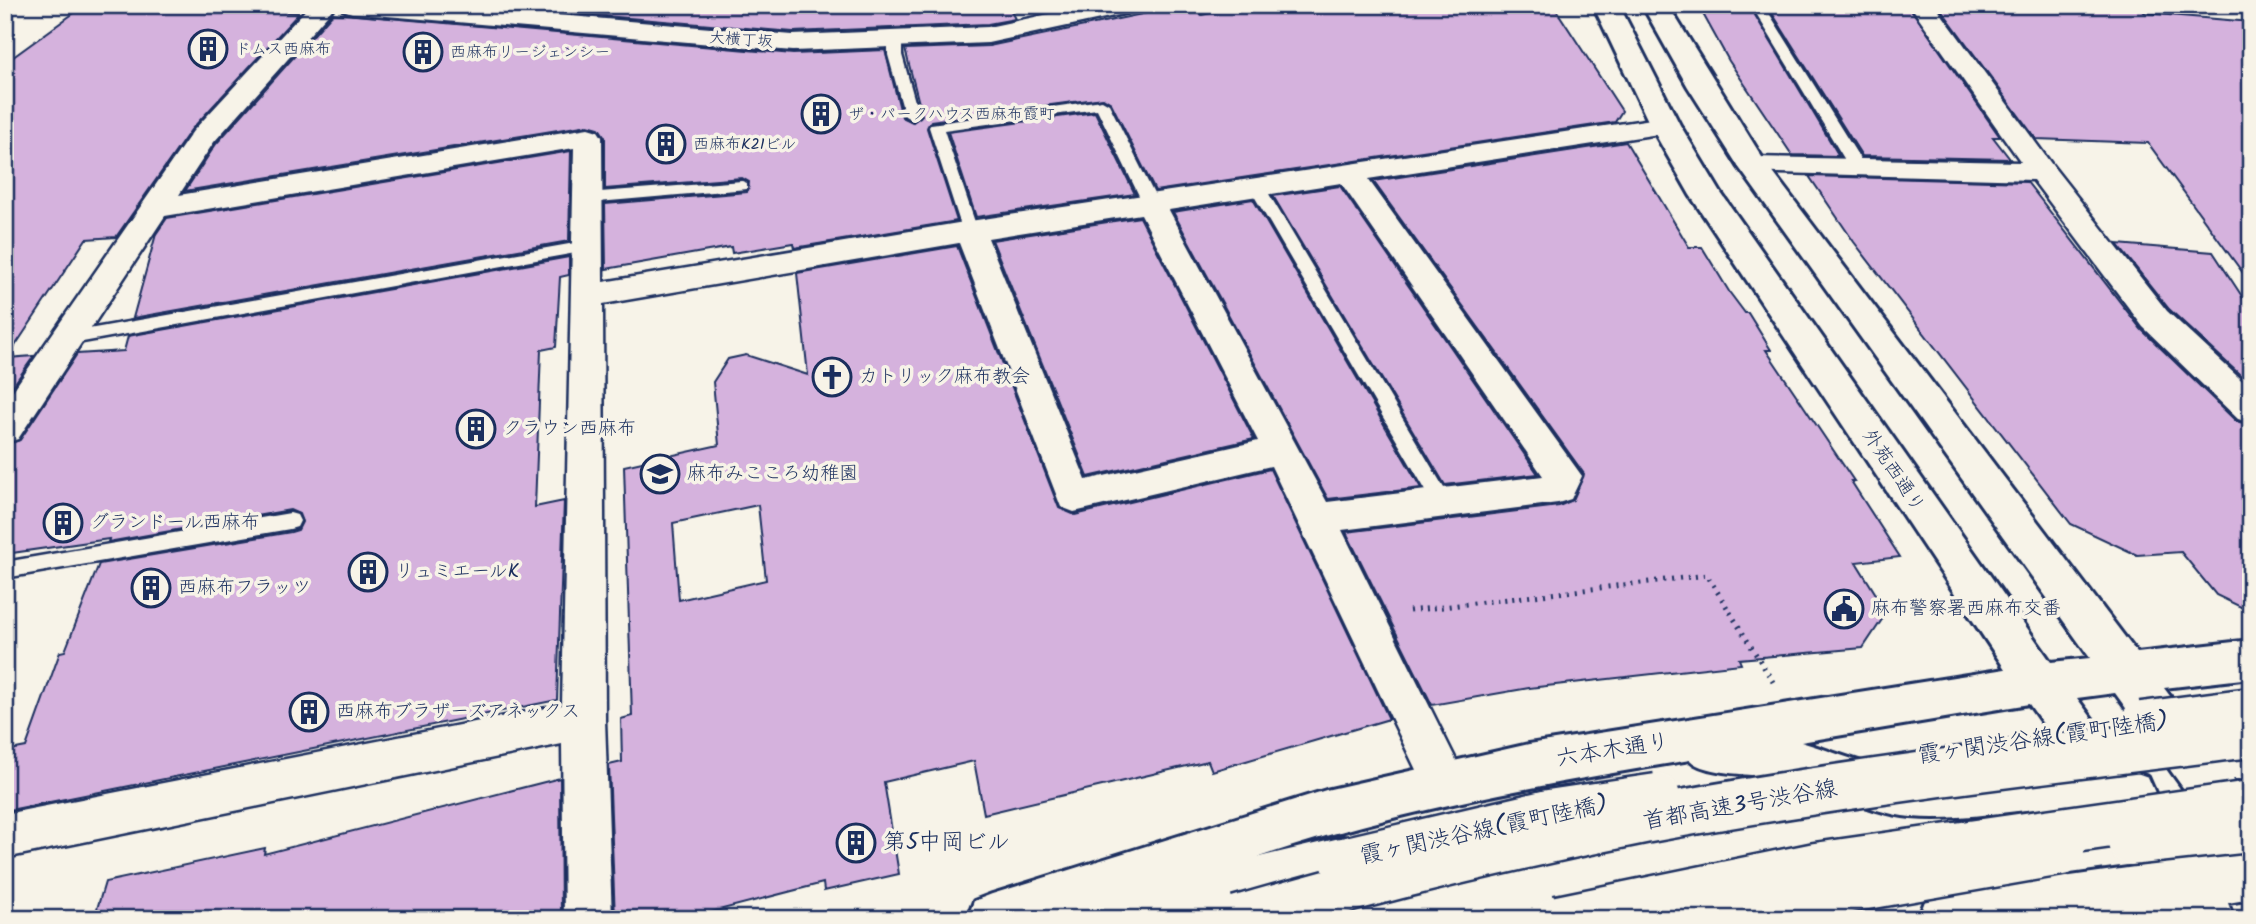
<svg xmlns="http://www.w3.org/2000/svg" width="2256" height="924" viewBox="0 0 2256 924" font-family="Kalam,'Klee One',sans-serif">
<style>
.building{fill:#d5b2dd;stroke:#1b2f5e;stroke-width:2;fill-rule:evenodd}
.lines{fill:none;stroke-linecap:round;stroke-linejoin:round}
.lane-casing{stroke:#1b2f5e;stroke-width:5}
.street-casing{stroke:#1b2f5e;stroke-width:5}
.secondary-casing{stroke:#1b2f5e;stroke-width:6}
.path{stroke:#1b2f5e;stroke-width:5;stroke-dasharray:2 6;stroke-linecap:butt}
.lane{fill:#f7f3e8;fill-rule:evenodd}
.street{fill:#f7f3e8;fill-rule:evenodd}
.secondary{fill:#f7f3e8;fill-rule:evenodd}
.secondary-bridge-casing{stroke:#1b2f5e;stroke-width:51;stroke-linecap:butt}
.highway-bridge-casing{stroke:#1b2f5e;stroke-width:51;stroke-linecap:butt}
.secondary-bridge{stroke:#f7f3e8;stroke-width:46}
.highway-bridge{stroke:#f7f3e8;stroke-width:46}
.labels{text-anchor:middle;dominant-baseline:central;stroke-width:7;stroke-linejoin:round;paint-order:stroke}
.far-street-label{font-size:16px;fill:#1b2f5e;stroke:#f7f3e8}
.far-poi-label{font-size:16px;fill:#1b2f5e;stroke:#f7f3e8;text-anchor:start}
.poi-label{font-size:19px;fill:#1b2f5e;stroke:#f7f3e8;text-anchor:start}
.street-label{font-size:19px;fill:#1b2f5e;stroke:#f7f3e8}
.near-street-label{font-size:23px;fill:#1b2f5e;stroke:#f7f3e8}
.near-poi-label{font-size:23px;fill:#1b2f5e;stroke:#f7f3e8;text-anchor:start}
</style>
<rect width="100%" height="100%" fill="#f7f3e8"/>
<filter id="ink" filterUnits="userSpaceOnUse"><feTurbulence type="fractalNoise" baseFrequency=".0143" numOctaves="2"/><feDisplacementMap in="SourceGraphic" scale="14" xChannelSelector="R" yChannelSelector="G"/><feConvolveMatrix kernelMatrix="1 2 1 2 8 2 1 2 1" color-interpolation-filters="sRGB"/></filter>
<g filter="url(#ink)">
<!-- building -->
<path class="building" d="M 85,5 L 215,5 L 299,13 L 191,130 L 116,237 L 86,239 L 7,358 L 34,356 L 5,397 L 5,63 Z
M 477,5 L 1008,5 L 1015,19 L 988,24 L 793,32 Z
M 1185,5 L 1193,5 L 1202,15 L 1248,5 L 1553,5 L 1622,111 L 1615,122 L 1155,191 L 1111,103 L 1103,98 L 931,121 L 927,128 L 957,221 L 794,248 L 793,243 L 732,253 L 731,247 L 606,269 L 605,204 L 747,192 L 749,182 L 742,178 L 605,189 L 605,137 L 599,128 L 588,125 L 185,191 L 216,144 L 333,13 L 793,54 L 885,50 L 902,117 L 913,122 L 922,115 L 905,49 L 989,46 Z
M 1698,5 L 1749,5 L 1839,156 L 1792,155 L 1729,61 Z
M 1767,5 L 1908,5 L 2000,137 L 1993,137 L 2010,159 L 1862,156 Z
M 1938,5 L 2138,5 L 2145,13 L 2251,22 L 2251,284 L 2148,143 L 2036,139 Z
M 1095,112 L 1135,194 L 976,217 L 948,132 Z
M 1626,142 L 1689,247 L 1702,247 L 1730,293 L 1745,313 L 1748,313 L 1771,350 L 1766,350 L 1854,481 L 1851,481 L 1900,557 L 1856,562 L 1887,612 L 1863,648 L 1739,659 L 1741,664 L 1529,688 L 1432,705 L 1346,532 L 1559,506 L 1573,500 L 1584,474 L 1373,181 Z
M 571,151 L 569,241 L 133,318 L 156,234 L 167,218 Z
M 1809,176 L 2027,182 L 2141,329 L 2236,421 L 2251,425 L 2251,612 L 2216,595 L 2181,552 L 2137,555 L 2071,524 L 1854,242 Z
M 1340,186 L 1538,474 L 1445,485 L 1273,196 Z
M 1253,199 L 1421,488 L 1328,499 L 1173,212 Z
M 1140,217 L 1254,439 L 1088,477 L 992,240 Z
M 2117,244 L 2213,252 L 2251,310 L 2251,385 L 2169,309 Z
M 957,246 L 1059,508 L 1075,515 L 1270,469 L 1389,719 L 1212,771 L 1208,761 L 984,814 L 974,761 L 884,782 L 899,874 L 824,891 L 823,883 L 684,919 L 615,919 L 609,765 L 622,762 L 621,719 L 632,716 L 624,466 L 719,445 L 713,382 L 728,359 L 746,355 L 808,375 L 797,273 ZM 758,505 L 766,580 L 679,600 L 673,523 Z
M 569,257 L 569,275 L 560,277 L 556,347 L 541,350 L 535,507 L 564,501 L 557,700 L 5,811 L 5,751 L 26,747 L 60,652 L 65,651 L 99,564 L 291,532 L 298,530 L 302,522 L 299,514 L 290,510 L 108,542 L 109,539 L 5,554 L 5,445 L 20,440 L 77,354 L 124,351 L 128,336 Z
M 560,778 L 561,919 L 94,919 L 105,882 L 265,848 L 264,854 Z"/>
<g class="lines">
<defs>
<path id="lane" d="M 1751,5 L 1764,5 L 1864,165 L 1861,168 L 1851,168 L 1848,165 Z
M 895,37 L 902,41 L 902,55 L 919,116 L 912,120 L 905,116 L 888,55 L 888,41 Z
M 1102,100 L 1109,104 L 1160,206 L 1158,209 L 1146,209 L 1144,206 L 1097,109 L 944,130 L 978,231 L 970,236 L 964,235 L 929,127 L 931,124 Z
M 742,181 L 747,183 L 747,189 L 587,203 L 579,198 L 587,193 Z
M 1258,184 L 1266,189 L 1450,498 L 1453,503 L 1450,508 L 1436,508 L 1250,189 Z
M 586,241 L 594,246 L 592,250 L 66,345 L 57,339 L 66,333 Z
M 290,513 L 297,515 L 300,521 L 297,527 L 290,529 L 5,578 L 5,562 Z"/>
<path id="street" d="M 310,5 L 336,5 L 214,142 L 179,195 L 588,128 L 598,131 L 602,137 L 603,282 L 970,221 L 1665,117 L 1675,119 L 1679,125 L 1675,131 L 1665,133 L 1368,179 L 1582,476 L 1571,499 L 1558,503 L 1342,530 L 1467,782 L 1461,797 L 1445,803 L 1429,797 L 1271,466 L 1074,512 L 1061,507 L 959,243 L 603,304 L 605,720 L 612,919 L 564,919 L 562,744 L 5,858 L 5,814 L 562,705 L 574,148 L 165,216 L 18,439 L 5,443 L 5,402 L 193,131 ZM 1341,183 L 1543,476 L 1327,502 L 1169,210 ZM 1141,214 L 1258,441 L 1086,480 L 988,238 Z
M 340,5 L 443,5 L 793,35 L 988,27 L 1091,5 L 1140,5 L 1137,10 L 1128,13 L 988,43 L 793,51 L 352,13 L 343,10 Z
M 1910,5 L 1935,5 L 2052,165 L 2167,311 L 2251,389 L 2251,423 L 2238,419 L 2143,327 L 2033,180 L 1743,172 L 1738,166 L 1743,160 L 1753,157 L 2021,162 Z"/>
<path id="secondary" d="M 1593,5 L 1619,5 L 1680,125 L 1721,193 L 2051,662 L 2090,658 L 1738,166 L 1688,87 L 1642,5 L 1668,5 L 1765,162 L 2137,653 L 2251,640 L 2251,678 L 2164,688 L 2201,737 L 2251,737 L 2251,779 L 2233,779 L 2251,803 L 2251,850 L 2245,852 L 2251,851 L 2251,899 L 2228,903 L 2234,919 L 2178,919 L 2173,911 L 2117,919 L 1918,919 L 1925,901 L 1943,894 L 2142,866 L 2103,810 C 2042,800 1976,823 1911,817 C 1867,813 1822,785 1778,778 C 1757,774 1704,775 1690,760 C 1544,784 1399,810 1259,857 L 1344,837 L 1361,844 L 1369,861 L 1361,878 L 1202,919 L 967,919 L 974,901 L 992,894 L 1326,790 L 1529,744 L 2005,669 L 1690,195 L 1650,125 ZM 2115,693 L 2225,846 L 2241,852 L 2196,859 L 2152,799 L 2155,793 L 2148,777 L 2131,771 L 2077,698 ZM 2029,704 L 2072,765 C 2018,765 1964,779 1910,773 C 1874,769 1835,752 1801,742 Z"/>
</defs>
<!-- lane casing -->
<use href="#lane" class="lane-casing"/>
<!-- street casing -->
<use href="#street" class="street-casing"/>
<!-- secondary casing -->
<use href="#secondary" class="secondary-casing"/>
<!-- path -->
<path class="path" d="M 1409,611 L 1707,575 L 1773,682"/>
<!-- lane -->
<use href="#lane" class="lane"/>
<!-- street -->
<use href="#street" class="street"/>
<!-- secondary -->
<use href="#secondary" class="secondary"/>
<defs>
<path id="secondary-bridge" d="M 2142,725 L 2251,711
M 2131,842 L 2251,829
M 1344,861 L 1549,813 L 1657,797
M 1678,919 L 2061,852"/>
<path id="highway-bridge" d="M 1238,919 C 1372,880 1507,847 1644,820 C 1845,782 2048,759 2251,734
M 1558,919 L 1816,866 L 2251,804"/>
</defs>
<!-- secondary-bridge casing -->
<use href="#secondary-bridge" class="secondary-bridge-casing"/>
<!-- highway-bridge casing -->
<use href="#highway-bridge" class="highway-bridge-casing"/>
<!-- secondary-bridge -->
<use href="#secondary-bridge" class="secondary-bridge"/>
<!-- highway-bridge -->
<use href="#highway-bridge" class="highway-bridge"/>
</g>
</g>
<!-- icons -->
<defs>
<symbol id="building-ring" viewBox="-11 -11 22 22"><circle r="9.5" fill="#f7f3e8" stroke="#1b2f5e" stroke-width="1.5"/><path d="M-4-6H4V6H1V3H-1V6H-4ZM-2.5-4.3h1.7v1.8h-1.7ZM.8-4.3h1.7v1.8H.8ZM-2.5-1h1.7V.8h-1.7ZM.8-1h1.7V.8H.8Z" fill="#1b2f5e"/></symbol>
<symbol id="church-ring" viewBox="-11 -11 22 22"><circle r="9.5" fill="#f7f3e8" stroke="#1b2f5e" stroke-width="1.5"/><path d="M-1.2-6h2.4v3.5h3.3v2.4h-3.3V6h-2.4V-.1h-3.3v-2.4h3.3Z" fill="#1b2f5e"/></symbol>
<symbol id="school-ring" viewBox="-11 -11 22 22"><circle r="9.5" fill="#f7f3e8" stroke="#1b2f5e" stroke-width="1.5"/><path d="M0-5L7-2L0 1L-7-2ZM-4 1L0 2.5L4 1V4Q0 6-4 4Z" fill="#1b2f5e"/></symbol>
<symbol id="civic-ring" viewBox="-11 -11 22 22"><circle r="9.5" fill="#f7f3e8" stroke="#1b2f5e" stroke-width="1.5"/><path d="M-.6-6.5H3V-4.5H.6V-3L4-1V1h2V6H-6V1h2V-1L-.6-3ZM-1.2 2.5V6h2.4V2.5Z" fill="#1b2f5e"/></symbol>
</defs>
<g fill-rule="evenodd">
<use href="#building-ring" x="186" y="27" width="44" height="44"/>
<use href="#building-ring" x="401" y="30" width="44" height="44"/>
<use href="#building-ring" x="799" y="92" width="44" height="44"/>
<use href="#building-ring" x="644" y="122" width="44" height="44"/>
<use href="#church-ring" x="810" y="355" width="44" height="44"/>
<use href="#building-ring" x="454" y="407" width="44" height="44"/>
<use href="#school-ring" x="638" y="452" width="44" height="44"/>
<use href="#building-ring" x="41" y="501" width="44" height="44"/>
<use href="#building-ring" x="346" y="550" width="44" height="44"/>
<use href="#building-ring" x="129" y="566" width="44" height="44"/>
<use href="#civic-ring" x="1822" y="587" width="44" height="44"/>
<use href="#building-ring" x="287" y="690" width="44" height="44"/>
<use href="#building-ring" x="834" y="821" width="44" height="44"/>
</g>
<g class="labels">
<!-- far-street labels -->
<g class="far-street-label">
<text transform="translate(741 40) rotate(4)">大横丁坂</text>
</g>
<!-- far-poi labels -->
<g class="far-poi-label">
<text x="235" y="49">ドムス西麻布</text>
<text x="450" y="52">西麻布リージェンシー</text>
<text x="848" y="114">ザ・パークハウス西麻布霞町</text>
<text x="693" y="144">西麻布K21ビル</text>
</g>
<!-- poi labels -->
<g class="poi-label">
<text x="859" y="377">カトリック麻布教会</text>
<text x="503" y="429">クラウン西麻布</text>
<text x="687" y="474">麻布みこころ幼稚園</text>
<text x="90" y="523">グランドール西麻布</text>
<text x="395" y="572">リュミエールK</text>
<text x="178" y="588">西麻布フラッツ</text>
<text x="1871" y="609">麻布警察署西麻布交番</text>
<text x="336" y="712">西麻布ブラザーズアネックス</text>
</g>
<!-- street labels -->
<g class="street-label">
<text transform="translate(1893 471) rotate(56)">外苑西通り</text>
</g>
<!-- near-street labels -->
<g class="near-street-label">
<text transform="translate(2043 739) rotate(-8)">霞ヶ関渋谷線(霞町陸橋)</text>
<text transform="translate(1613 751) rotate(-9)">六本木通り</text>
<text transform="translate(1740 806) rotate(-10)">首都高速3号渋谷線</text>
<text transform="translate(1484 831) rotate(-12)">霞ヶ関渋谷線(霞町陸橋)</text>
</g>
<!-- near-poi labels -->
<g class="near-poi-label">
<text x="883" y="843">第5中岡ビル</text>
</g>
</g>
<!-- margin -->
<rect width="2256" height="924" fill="none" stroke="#f7f3e8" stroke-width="28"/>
<rect x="14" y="14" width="2228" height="896" fill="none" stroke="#1b2f5e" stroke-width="2.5" filter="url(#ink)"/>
</svg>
